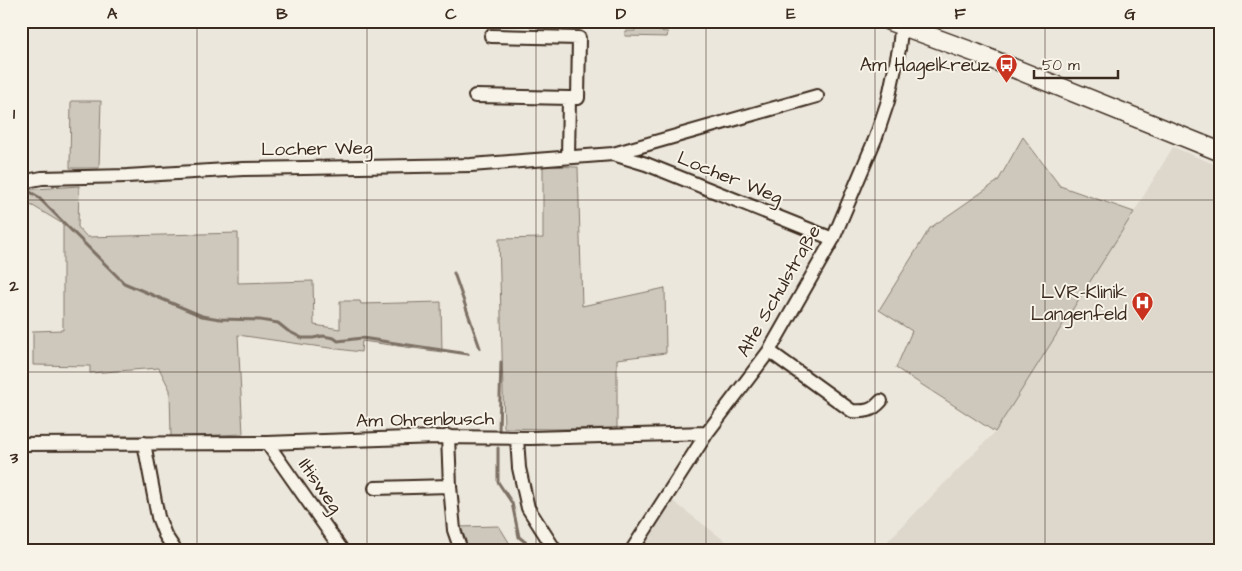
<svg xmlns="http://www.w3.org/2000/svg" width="1242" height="571" viewBox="0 0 1242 571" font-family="'Architects Daughter',sans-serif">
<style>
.built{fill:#ddd7cc}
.green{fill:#cec8bc;stroke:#84796d}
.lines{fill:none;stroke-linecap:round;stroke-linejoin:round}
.stream{stroke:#7c7064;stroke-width:3}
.minor-casing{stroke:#3b2a1e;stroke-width:16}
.secondary-casing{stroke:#3b2a1e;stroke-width:21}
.minor{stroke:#f7f3e8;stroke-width:12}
.secondary{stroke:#f7f3e8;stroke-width:18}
.grid{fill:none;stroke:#3b2a1e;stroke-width:1;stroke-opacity:0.55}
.labels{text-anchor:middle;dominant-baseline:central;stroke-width:4;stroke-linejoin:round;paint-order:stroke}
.poi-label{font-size:19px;fill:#3b2a1e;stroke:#f7f3e8;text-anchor:end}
.street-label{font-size:19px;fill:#3b2a1e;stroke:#f7f3e8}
.neatline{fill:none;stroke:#3b2a1e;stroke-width:2}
.grid-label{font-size:16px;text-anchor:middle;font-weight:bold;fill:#3b2a1e}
</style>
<rect width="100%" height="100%" fill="#ece7dc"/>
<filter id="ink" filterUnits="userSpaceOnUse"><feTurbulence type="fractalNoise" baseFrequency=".02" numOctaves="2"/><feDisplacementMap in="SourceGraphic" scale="10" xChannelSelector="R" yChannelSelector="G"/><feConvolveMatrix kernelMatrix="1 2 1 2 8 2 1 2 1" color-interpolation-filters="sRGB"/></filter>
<g filter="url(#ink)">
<!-- built -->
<path class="built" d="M 1173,147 L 1221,167 L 1221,550 L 879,550 L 995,432 L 1134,212 Z
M 670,499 L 737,550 L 639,550 Z"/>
<!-- green -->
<path class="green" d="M 637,21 L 656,21 L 658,31 L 668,32 L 667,37 L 625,36 L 625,31 L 635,31 L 635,26 L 636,26 Z
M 71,101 L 101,101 L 99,168 L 70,168 Z
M 1023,137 L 1060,186 L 1134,212 L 995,432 L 896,368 L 912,331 L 879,310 L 930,228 L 998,181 Z
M 543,166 L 578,167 L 582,306 L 665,288 L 666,353 L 617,359 L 617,428 L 551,429 L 504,428 L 499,239 L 543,238 Z
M 79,186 L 78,227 L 87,237 L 238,233 L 238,283 L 313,281 L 314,325 L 340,329 L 340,301 L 360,301 L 361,304 L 441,302 L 442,352 L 362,341 L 361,352 L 307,345 L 238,335 L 243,434 L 171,437 L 170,390 L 159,368 L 90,373 L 90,366 L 33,365 L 33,331 L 63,330 L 63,224 L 33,206 L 21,204 L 21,190 Z
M 499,526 L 510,544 L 505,550 L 466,550 L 459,527 Z"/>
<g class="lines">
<!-- stream -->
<path class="stream" d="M 21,190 L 25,189 L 37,196 L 124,283 L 202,316 L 220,319 L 260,320 L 278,323 L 288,331 L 302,338 L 313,338 L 323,336 L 334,338 L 338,341 L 362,338 L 468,354
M 454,273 L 480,348
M 499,431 L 501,362
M 498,448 L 498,482 L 512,503 L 519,537 L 535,550"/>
<defs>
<path id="minor" d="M 491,36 L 579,38 L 578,98 L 569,98
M 475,96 L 569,98 L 568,157
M 613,154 L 817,96
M 21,182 L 42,178 L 127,176 L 243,169 L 471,165 L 613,154 L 646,164 L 833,239
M 769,351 L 852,411 C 866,412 872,411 881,401
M 448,436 L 450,486 L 454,530 L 461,550
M 517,438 L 519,468 L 528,508 L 555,550
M 144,443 L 158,517 L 165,535 L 175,550
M 267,443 L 342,550
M 21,444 L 267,443 L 436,437 L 531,438 L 707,433
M 375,488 L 450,486
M 632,550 L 707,433 L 769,351 L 833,239 L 876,137 L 888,101 L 899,49 L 902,21"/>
<path id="secondary" d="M 889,21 L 976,53 L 1221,152"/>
</defs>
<!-- minor casing -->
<use href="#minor" class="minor-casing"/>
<!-- secondary casing -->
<use href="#secondary" class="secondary-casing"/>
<!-- minor -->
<use href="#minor" class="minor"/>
<!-- secondary -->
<use href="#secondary" class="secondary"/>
</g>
</g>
<!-- grid -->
<path class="grid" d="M 197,21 L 197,550M 367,21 L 367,550M 536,21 L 536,550M 706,21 L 706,550M 875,21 L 875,550M 1045,21 L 1045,550M 21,200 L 1221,200M 21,372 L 1221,372"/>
<!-- icons -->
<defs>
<symbol id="bus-pin" viewBox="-11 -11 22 30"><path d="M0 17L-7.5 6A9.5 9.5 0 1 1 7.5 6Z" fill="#c8321e" stroke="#f7f3e8"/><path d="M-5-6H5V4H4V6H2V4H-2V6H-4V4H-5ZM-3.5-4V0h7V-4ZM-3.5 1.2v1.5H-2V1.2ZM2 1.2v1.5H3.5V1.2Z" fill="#fff"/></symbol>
<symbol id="hospital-pin" viewBox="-11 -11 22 30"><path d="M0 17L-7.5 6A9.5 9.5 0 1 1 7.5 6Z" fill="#c8321e" stroke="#f7f3e8"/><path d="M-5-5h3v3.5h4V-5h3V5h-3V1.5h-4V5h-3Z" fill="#fff"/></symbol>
</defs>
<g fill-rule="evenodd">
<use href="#bus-pin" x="994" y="52" width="25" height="34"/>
<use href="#hospital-pin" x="1130" y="290" width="25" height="34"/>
</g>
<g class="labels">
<!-- poi labels -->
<g class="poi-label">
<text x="990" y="65">Am Hagelkreuz</text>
<text x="1127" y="292">LVR-Klinik<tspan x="1127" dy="22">Langenfeld</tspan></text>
</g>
<!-- street labels -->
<g class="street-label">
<text transform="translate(317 149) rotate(-1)">Locher Weg</text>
<text transform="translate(730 178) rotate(22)">Locher Weg</text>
<text transform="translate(779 291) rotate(-60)">Alte Schulstraße</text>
<text transform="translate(425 420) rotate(-1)">Am Ohrenbusch</text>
<text transform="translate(320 486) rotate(55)">Iltisweg</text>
</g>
</g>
<!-- margin -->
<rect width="1242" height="571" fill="none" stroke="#f7f3e8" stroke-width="55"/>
<!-- scale -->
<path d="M1034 70v8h84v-8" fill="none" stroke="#3b2a1e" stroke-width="2.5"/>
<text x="1042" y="70" font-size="15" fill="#3b2a1e" stroke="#f7f3e8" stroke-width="4" paint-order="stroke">50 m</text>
<rect x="28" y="28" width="1186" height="516" class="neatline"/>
<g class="grid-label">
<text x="112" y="19">A</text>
<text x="282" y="19">B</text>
<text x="451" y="19">C</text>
<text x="621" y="19">D</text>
<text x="791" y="19">E</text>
<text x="960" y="19">F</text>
<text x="1130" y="19">G</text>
<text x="14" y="119">1</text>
<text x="14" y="291">2</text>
<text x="14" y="463">3</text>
</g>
</svg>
